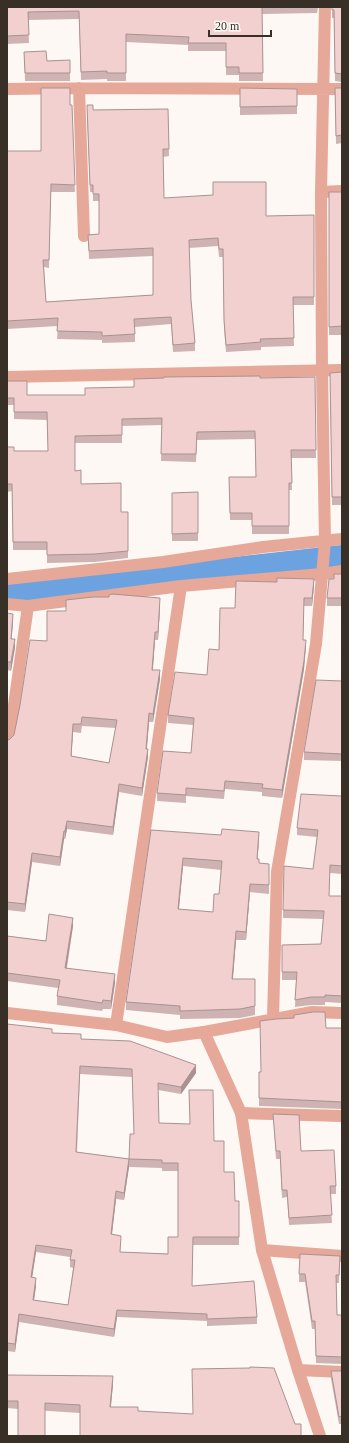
<svg xmlns="http://www.w3.org/2000/svg" width="349" height="1443" viewBox="0 0 349 1443" font-family="'Times New Roman',serif">
<style>
.lines{fill:none;stroke-linecap:round;stroke-linejoin:round}
.canal{stroke:#6da2e0;stroke-width:22}
.minor{stroke:#e5a899;stroke-width:12}
.tertiary{stroke:#e5a899;stroke-width:12}
.wall{fill:#cfb3b2;fill-rule:evenodd}
.shaded-wall{fill:#a99291}
.building{fill:#f1d0cf;stroke:#a99291;fill-rule:evenodd}
</style>
<rect width="100%" height="100%" fill="#fdf8f4"/>
<g class="lines">
<!-- canal -->
<path class="canal" d="M 7,593 L 342,556"/>
<!-- minor -->
<path class="minor" d="M 79,88 L 84,236
M 7,89 L 79,88 L 342,89
M 321,192 L 342,191
M 7,579 L 163,562 L 263,547 L 342,539
M 7,604 L 28,606 L 181,586 L 322,574 L 342,571
M 7,741 L 13,712 L 28,606
M 273,1018 L 277,872 L 316,644 L 325,541 L 322,371 L 321,192 L 325,7
M 116,1025 L 181,586
M 204,1032 L 312,1012 L 342,1013
M 241,1113 L 342,1116
M 262,1250 L 342,1256
M 298,1370 L 342,1372"/>
<!-- tertiary -->
<path class="tertiary" d="M 7,377 L 342,370
M 7,1013 L 116,1025 L 167,1037 L 204,1032 L 241,1113 L 262,1250 L 298,1370 L 320,1436"/>
</g>
<!-- wall -->
<path class="wall" d="M 7,7 L 318,7 L 317,13 L 262,14 L 263,81 L 239,81 L 239,75 L 226,75 L 226,51 L 188,51 L 188,45 L 126,42 L 126,81 L 107,81 L 107,79 L 81,80 L 79,19 L 28,20 L 29,43 L 7,44 Z
M 332,7 L 342,7 L 342,82 L 335,81 L 334,18 L 332,18 Z
M 24,52 L 47,61 L 70,60 L 70,81 L 25,81 Z
M 240,88 L 297,89 L 297,114 L 240,115 Z
M 335,88 L 342,88 L 342,143 L 336,144 Z
M 70,105 L 75,192 L 51,192 L 49,268 L 44,267 L 46,302 L 153,295 L 153,256 L 89,259 L 88,235 L 99,234 L 99,201 L 93,201 L 93,192 L 90,192 L 87,113 L 93,110 L 168,109 L 169,156 L 163,157 L 164,198 L 266,216 L 314,215 L 314,305 L 293,305 L 294,346 L 261,347 L 261,350 L 226,352 L 224,328 L 223,257 L 219,257 L 218,246 L 189,248 L 191,300 L 195,343 L 195,351 L 173,352 L 171,324 L 135,327 L 135,342 L 102,343 L 102,340 L 57,339 L 58,326 L 7,329 L 7,151 L 41,151 Z
M 329,192 L 342,192 L 342,335 L 329,335 Z
M 342,372 L 342,505 L 332,505 L 330,373 Z
M 315,377 L 316,458 L 291,458 L 292,490 L 289,490 L 289,534 L 252,534 L 252,520 L 230,520 L 229,477 L 256,477 L 255,439 L 197,440 L 196,462 L 161,461 L 162,425 L 122,426 L 122,443 L 75,443 L 75,471 L 81,484 L 121,512 L 128,512 L 128,558 L 95,562 L 47,563 L 47,550 L 13,550 L 12,491 L 7,492 L 7,447 L 14,451 L 48,451 L 47,420 L 14,419 L 14,405 L 7,405 L 7,381 L 27,395 L 85,395 L 134,387 L 260,378 Z
M 198,492 L 198,541 L 172,541 L 172,493 Z
M 342,574 L 342,606 L 327,606 L 327,598 L 334,579 Z
M 314,586 L 312,606 L 304,606 L 303,640 L 306,648 L 304,669 L 282,798 L 262,796 L 262,792 L 225,789 L 224,799 L 186,796 L 186,803 L 157,801 L 157,793 L 191,753 L 193,725 L 168,723 L 168,715 L 207,675 L 219,650 L 235,608 Z
M 160,607 L 158,640 L 155,640 L 153,670 L 160,679 L 153,722 L 149,722 L 147,749 L 148,757 L 142,796 L 119,792 L 113,835 L 67,829 L 65,839 L 64,839 L 60,866 L 32,862 L 25,912 L 7,910 L 7,739 L 9,740 L 14,735 L 47,641 L 66,611 ZM 82,726 L 116,728 L 109,763 L 71,756 L 73,732 L 81,733 Z
M 7,613 L 13,622 L 11,639 L 15,647 L 11,671 L 7,670 Z
M 342,681 L 342,761 L 304,760 L 304,752 Z
M 342,796 L 342,874 L 330,873 L 329,896 L 342,896 L 342,1003 L 325,1002 L 325,1005 L 311,1005 L 295,1007 L 296,980 L 282,980 L 282,945 L 321,944 L 323,919 L 283,918 L 284,866 L 313,869 L 317,837 L 297,835 L 297,828 Z
M 151,830 L 259,840 L 257,859 L 259,863 L 269,864 L 269,894 L 250,892 L 246,940 L 236,940 L 233,979 L 255,979 L 255,1015 L 240,1018 L 180,1019 L 180,1015 L 126,1010 L 126,1002 ZM 183,866 L 221,870 L 219,894 L 213,912 L 179,909 Z
M 73,926 L 67,968 L 115,983 L 111,1009 L 103,1009 L 102,1011 L 57,1005 L 57,996 L 58,988 L 7,981 L 7,936 L 46,941 Z
M 7,1024 L 81,1039 L 196,1073 L 181,1094 L 158,1090 L 159,1123 L 214,1141 L 224,1172 L 235,1201 L 239,1201 L 239,1245 L 193,1245 L 192,1286 L 257,1317 L 257,1324 L 207,1326 L 207,1321 L 117,1317 L 114,1337 L 19,1322 L 15,1352 L 7,1351 ZM 80,1074 L 132,1077 L 134,1134 L 129,1159 L 77,1152 ZM 129,1167 L 162,1168 L 162,1171 L 178,1171 L 178,1237 L 168,1254 L 120,1252 L 112,1234 L 116,1199 L 124,1200 ZM 36,1252 L 70,1257 L 70,1267 L 73,1268 L 68,1305 L 34,1300 L 36,1286 L 32,1277 Z
M 326,1028 L 342,1028 L 342,1109 L 259,1106 L 259,1072 L 261,1072 Z
M 273,1114 L 301,1151 L 336,1186 L 336,1194 L 330,1194 L 332,1223 L 289,1225 L 287,1197 L 282,1198 L 280,1159 L 276,1159 Z
M 340,1263 L 339,1283 L 336,1283 L 337,1315 L 342,1315 L 342,1364 L 316,1363 L 315,1329 L 312,1329 L 305,1282 L 299,1282 L 299,1274 Z
M 331,1371 L 342,1371 L 342,1424 L 339,1424 L 331,1379 Z
M 7,1375 L 113,1384 L 111,1407 L 138,1411 L 295,1424 L 301,1436 L 80,1413 L 18,1409 L 7,1408 Z"/>
<!-- shaded-wall -->
<path class="shaded-wall" d="M 314,579 L 314,586 L 312,606 L 312,598 Z
M 160,598 L 160,607 L 158,640 L 158,632 Z
M 13,614 L 13,622 L 11,647 L 11,639 Z
M 155,632 L 155,640 L 152,678 L 152,670 Z
M 15,639 L 15,647 L 11,671 L 11,662 Z
M 306,640 L 304,669 L 282,798 L 282,790 Z
M 160,670 L 160,679 L 153,722 L 153,714 Z
M 149,713 L 149,722 L 146,757 L 146,749 Z
M 73,724 L 73,732 L 71,764 L 71,756 Z
M 148,749 L 148,757 L 142,796 L 142,788 Z
M 119,784 L 119,792 L 113,835 L 113,827 Z
M 67,821 L 67,829 L 65,839 L 65,831 Z
M 64,831 L 64,839 L 60,866 L 60,857 Z
M 259,832 L 259,840 L 257,867 L 257,859 Z
M 32,853 L 32,862 L 25,912 L 25,904 Z
M 183,858 L 183,866 L 178,917 L 178,909 Z
M 250,884 L 250,892 L 246,940 L 246,932 Z
M 73,918 L 73,926 L 65,976 L 65,968 Z
M 236,931 L 236,940 L 232,988 L 232,979 Z
M 115,974 L 115,983 L 111,1009 L 111,1001 Z
M 196,1065 L 196,1073 L 181,1094 L 181,1087 Z
M 129,1159 L 129,1167 L 124,1200 L 124,1193 Z
M 116,1191 L 116,1199 L 111,1242 L 111,1234 Z
M 36,1245 L 36,1252 L 31,1285 L 31,1277 Z
M 36,1278 L 36,1286 L 33,1307 L 33,1300 Z
M 117,1310 L 117,1317 L 114,1337 L 114,1329 Z
M 19,1314 L 19,1322 L 15,1352 L 15,1344 Z
M 113,1376 L 113,1384 L 110,1414 L 110,1407 Z"/>
<!-- building -->
<path class="building" d="M 7,7 L 262,7 L 263,73 L 239,73 L 239,67 L 226,67 L 226,43 L 188,43 L 189,37 L 126,34 L 126,73 L 107,73 L 107,71 L 81,72 L 79,11 L 28,12 L 29,35 L 7,36 Z
M 332,7 L 342,7 L 342,74 L 335,73 L 334,10 L 332,10 Z
M 46,51 L 47,61 L 70,60 L 70,73 L 25,73 L 24,52 Z
M 41,88 L 70,88 L 70,105 L 72,105 L 75,185 L 51,184 L 49,260 L 43,260 L 46,302 L 153,295 L 153,248 L 89,251 L 88,235 L 99,234 L 99,194 L 93,194 L 93,185 L 90,185 L 87,105 L 93,105 L 93,110 L 168,109 L 169,149 L 163,149 L 164,198 L 213,195 L 213,182 L 266,182 L 266,216 L 314,215 L 314,297 L 293,297 L 294,338 L 260,339 L 261,342 L 226,345 L 224,320 L 223,249 L 219,249 L 218,238 L 189,240 L 191,300 L 195,343 L 173,345 L 171,317 L 134,319 L 135,334 L 102,336 L 102,332 L 57,331 L 58,318 L 7,321 L 7,151 L 41,151 Z
M 240,88 L 297,89 L 297,106 L 240,107 Z
M 335,88 L 342,88 L 342,135 L 336,136 Z
M 329,192 L 342,192 L 342,326 L 329,327 Z
M 342,372 L 342,497 L 332,497 L 330,373 Z
M 260,376 L 260,378 L 315,377 L 316,450 L 291,450 L 292,483 L 289,483 L 289,526 L 252,526 L 252,513 L 230,513 L 229,477 L 256,477 L 255,431 L 197,432 L 196,454 L 161,454 L 162,418 L 122,419 L 122,435 L 75,436 L 75,471 L 81,470 L 81,484 L 121,483 L 121,512 L 128,512 L 128,551 L 95,554 L 47,555 L 47,542 L 13,542 L 12,484 L 7,484 L 7,447 L 14,447 L 14,451 L 48,451 L 47,412 L 14,412 L 14,398 L 7,398 L 7,381 L 27,381 L 27,395 L 85,395 L 85,388 L 134,387 L 134,379 L 164,378 L 164,377 Z
M 198,492 L 198,533 L 172,534 L 172,493 Z
M 334,574 L 342,574 L 342,598 L 327,598 L 329,579 L 334,579 Z
M 277,578 L 314,579 L 312,598 L 304,598 L 303,640 L 306,640 L 304,661 L 282,790 L 262,788 L 263,784 L 225,781 L 224,791 L 186,788 L 186,795 L 157,793 L 163,751 L 191,753 L 194,718 L 168,715 L 175,672 L 207,675 L 209,649 L 219,650 L 220,608 L 235,608 L 236,581 L 277,582 Z
M 112,594 L 160,598 L 158,632 L 155,632 L 152,670 L 160,670 L 153,714 L 149,713 L 146,749 L 148,749 L 142,788 L 119,784 L 113,827 L 67,821 L 65,831 L 64,831 L 60,857 L 32,853 L 25,904 L 7,902 L 7,739 L 9,740 L 14,735 L 20,705 L 30,640 L 47,641 L 47,611 L 66,611 L 66,600 L 93,597 L 109,597 L 109,595 ZM 82,717 L 117,720 L 109,763 L 71,756 L 73,724 L 81,724 Z
M 7,613 L 13,614 L 11,639 L 15,639 L 11,662 L 7,662 Z
M 316,680 L 342,681 L 342,754 L 304,752 Z
M 301,794 L 342,796 L 342,866 L 330,865 L 329,896 L 342,896 L 342,996 L 325,995 L 325,997 L 311,997 L 295,1000 L 297,972 L 282,972 L 282,945 L 321,944 L 324,911 L 283,910 L 284,866 L 313,869 L 318,830 L 297,828 Z
M 222,829 L 259,832 L 257,859 L 259,859 L 259,863 L 269,864 L 269,885 L 250,884 L 246,932 L 236,931 L 232,979 L 255,979 L 255,1006 L 240,1009 L 180,1011 L 180,1006 L 126,1002 L 151,830 L 221,835 ZM 183,858 L 222,861 L 219,894 L 214,894 L 213,912 L 178,909 Z
M 49,914 L 73,918 L 65,968 L 115,974 L 111,1001 L 103,1000 L 102,1003 L 57,996 L 60,980 L 7,973 L 7,936 L 46,941 Z
M 313,1012 L 325,1012 L 326,1028 L 342,1028 L 342,1102 L 259,1098 L 259,1072 L 261,1072 L 260,1021 L 276,1019 L 294,1018 L 294,1015 Z
M 7,1024 L 52,1029 L 52,1033 L 81,1034 L 81,1039 L 130,1041 L 196,1065 L 181,1087 L 158,1083 L 159,1123 L 190,1124 L 189,1090 L 213,1090 L 214,1141 L 224,1141 L 224,1172 L 234,1172 L 235,1201 L 239,1201 L 239,1237 L 193,1237 L 192,1286 L 254,1281 L 257,1317 L 207,1319 L 207,1314 L 117,1310 L 114,1329 L 19,1314 L 15,1344 L 7,1343 ZM 80,1066 L 132,1069 L 134,1134 L 130,1134 L 129,1159 L 76,1152 ZM 129,1159 L 162,1160 L 162,1163 L 178,1163 L 178,1237 L 168,1237 L 168,1254 L 120,1252 L 121,1236 L 111,1234 L 116,1191 L 124,1193 ZM 36,1245 L 72,1250 L 70,1260 L 75,1260 L 68,1305 L 33,1300 L 36,1278 L 31,1277 Z
M 273,1114 L 299,1115 L 301,1151 L 334,1150 L 336,1186 L 330,1186 L 332,1215 L 289,1218 L 287,1190 L 282,1190 L 280,1151 L 276,1151 Z
M 300,1254 L 340,1256 L 339,1275 L 336,1275 L 337,1315 L 342,1315 L 342,1357 L 316,1356 L 315,1321 L 312,1321 L 305,1274 L 299,1274 Z
M 250,1367 L 274,1368 L 295,1424 L 301,1424 L 301,1436 L 80,1436 L 80,1405 L 45,1403 L 45,1436 L 18,1436 L 18,1401 L 7,1401 L 7,1375 L 113,1376 L 110,1407 L 138,1407 L 138,1411 L 193,1414 L 192,1369 L 250,1368 Z
M 331,1371 L 342,1371 L 342,1416 L 339,1417 Z"/>
<!-- border -->
<rect width="349" height="1443" fill="none" stroke="#383027" stroke-width="16"/>
<!-- scale -->
<path d="M209 30v6h62v-6" fill="none" stroke="#383027" stroke-width="2"/>
<text x="215" y="30" font-size="12" fill="#383027" stroke="#fdf8f4" stroke-width="3" paint-order="stroke">20 m</text>
</svg>
